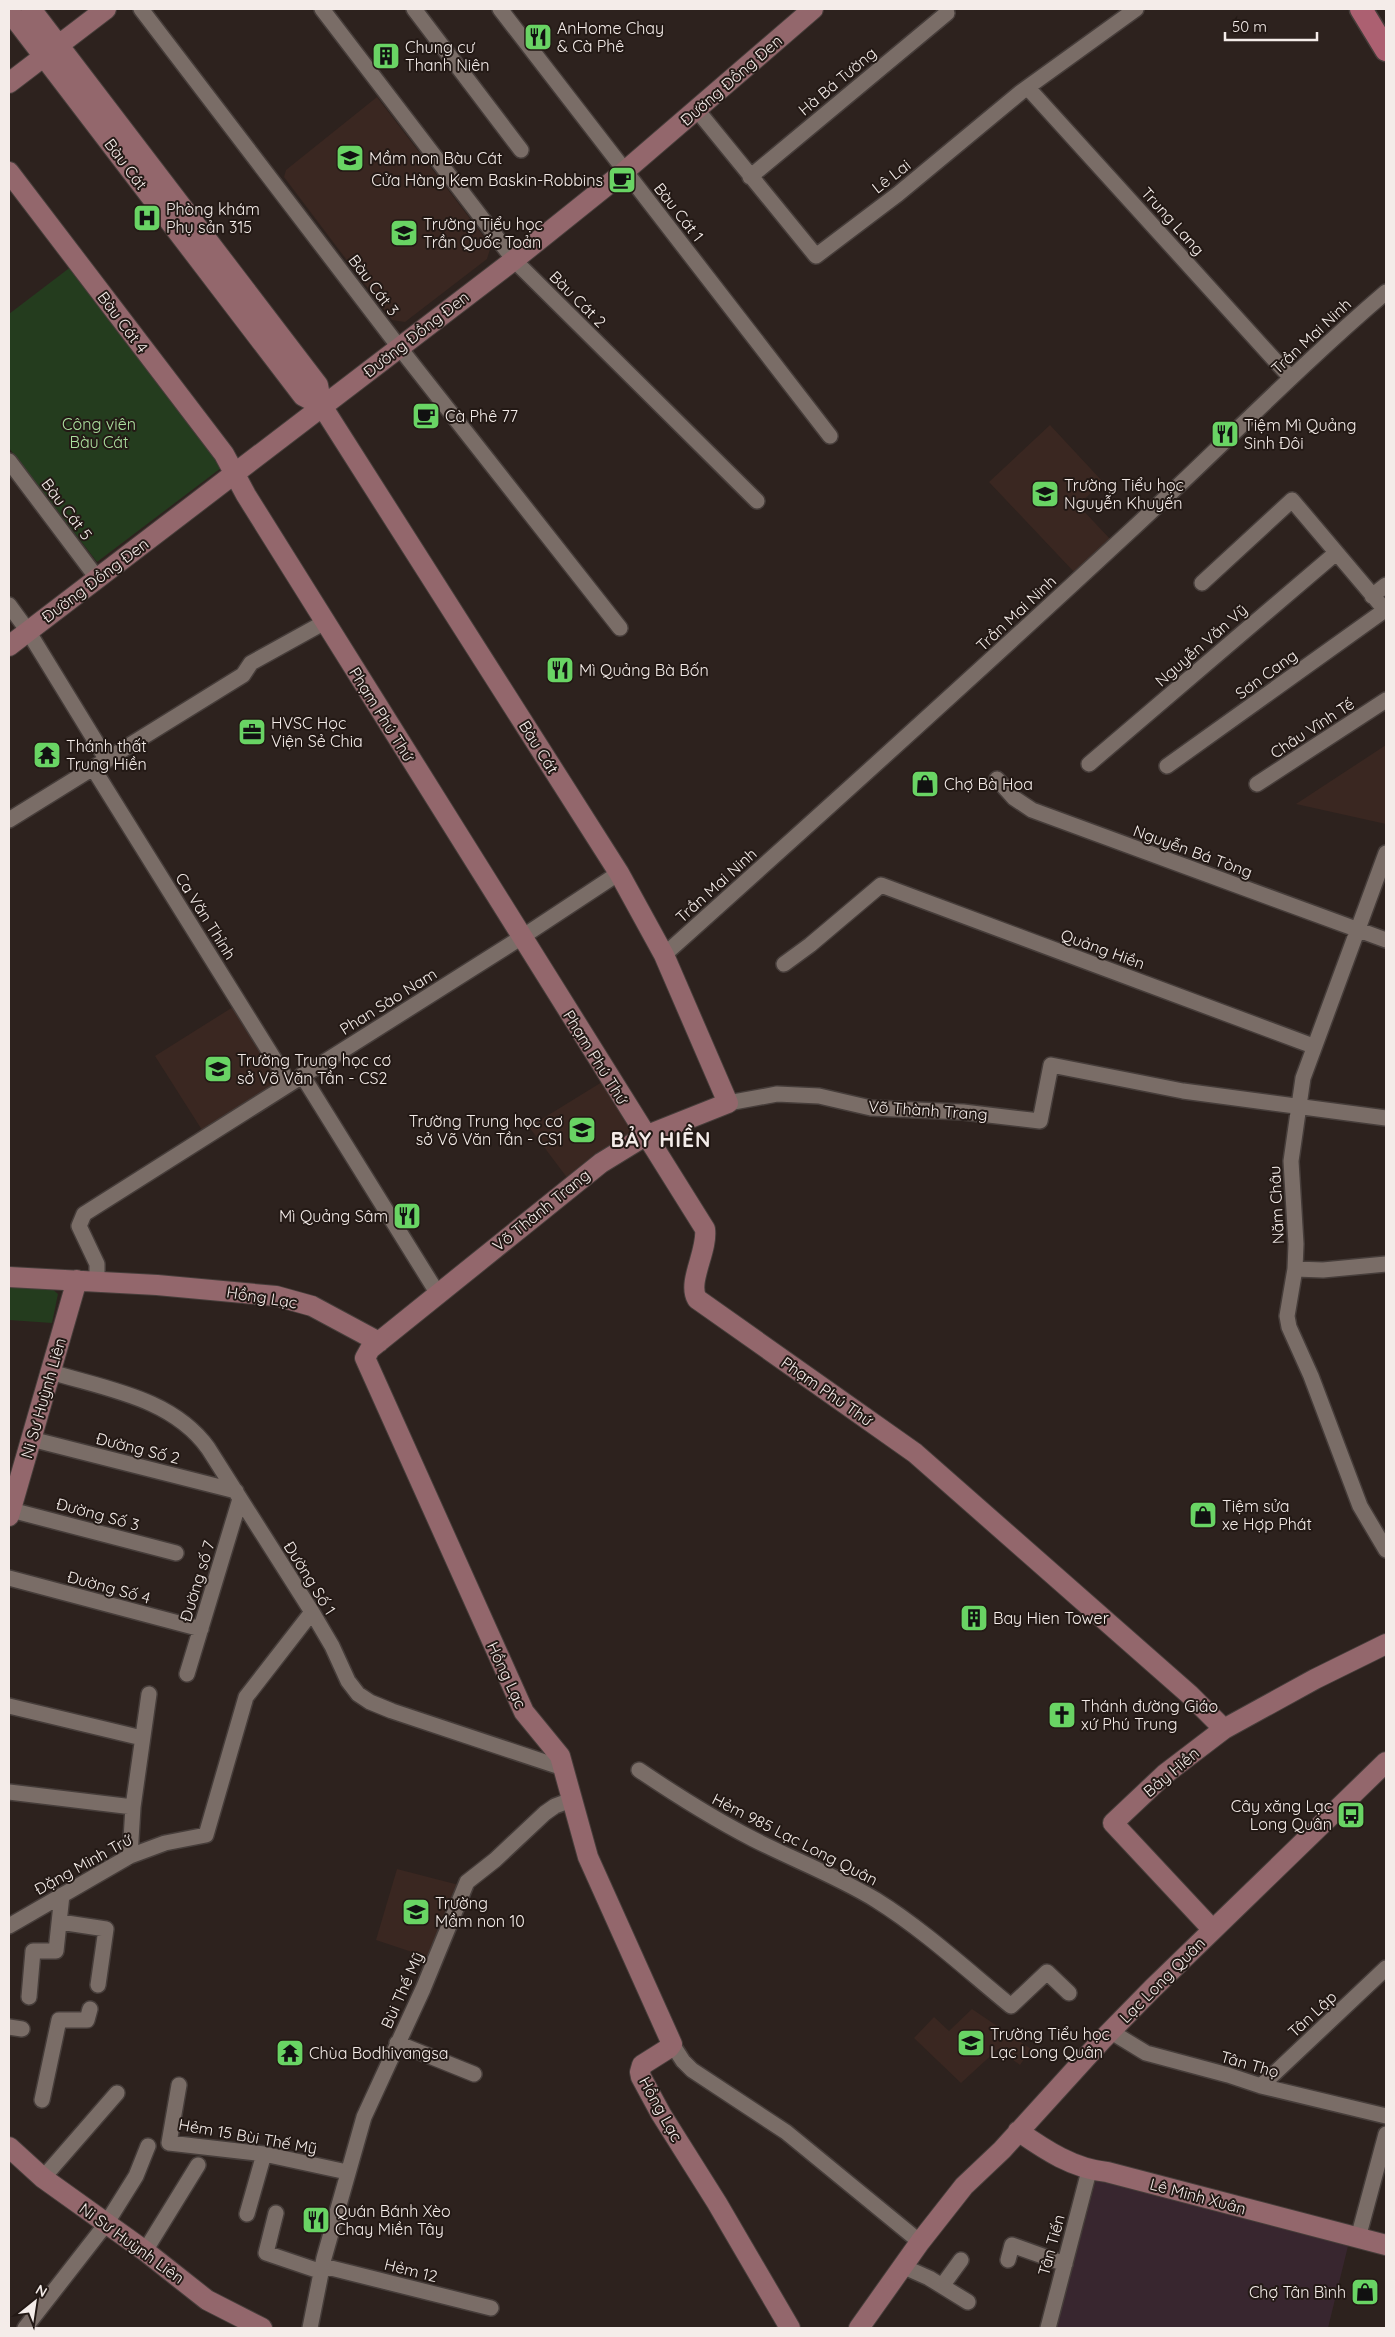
<svg xmlns="http://www.w3.org/2000/svg" width="1395" height="2337" viewBox="0 0 1395 2337" font-family="Quicksand,sans-serif">
<style>
.commercial{fill:#38262f}
.education{fill:#3a2721}
.green{fill:#243c1e}
.lines{fill:none;stroke-linecap:round;stroke-linejoin:round}
.street-casing{stroke:#463d3a;stroke-width:18}
.secondary-casing{stroke:#463d3a;stroke-width:22}
.primary-casing{stroke:#463d3a;stroke-width:25}
.street{stroke:#7a6d67;stroke-width:15}
.secondary{stroke:#93676c;stroke-width:20}
.primary{stroke:#ac6071;stroke-width:22}
.labels{text-anchor:middle;dominant-baseline:central;stroke-width:4;stroke-linejoin:round;paint-order:stroke}
.poi-label{font-size:16px;fill:#f4ece9;stroke:#231915;text-anchor:start}
.street-label{font-size:16px;fill:#f4ece9;stroke:#231915}
.park-label{font-size:16px;fill:#ace19f;stroke:#231915}
.district-label{font-size:21px;font-weight:bold;letter-spacing:1px;fill:#f4ece9;stroke:#231915}
</style>
<rect width="100%" height="100%" fill="#2d221e"/>
<!-- commercial -->
<path class="commercial" d="M 1096,2180 L 1348,2246 L 1328,2328 L 1056,2328 Z"/>
<!-- education -->
<path class="education" d="M 377,97 L 491,246 L 487,259 L 405,322 L 392,320 L 284,177 L 286,170 Z
M 1050,425 L 1103,482 L 1078,505 L 1111,540 L 1075,573 L 989,482 Z
M 1386,745 L 1386,824 L 1296,804 Z
M 233,1007 L 280,1081 L 202,1130 L 155,1056 Z
M 602,1082 L 635,1133 L 568,1179 L 529,1127 Z
M 397,1869 L 459,1885 L 430,1958 L 376,1940 Z
M 972,2009 L 1031,2049 L 1020,2065 L 998,2049 L 961,2083 L 914,2038 L 934,2017 L 949,2031 Z"/>
<!-- green -->
<path class="green" d="M 72,266 L 225,465 L 97,562 L 9,448 L 9,314 Z
M 9,1285 L 51,1288 L 58,1294 L 52,1323 L 9,1320 Z"/>
<g class="lines">
<defs>
<path id="street" d="M 141,9 L 399,347 L 620,628
M 322,9 L 514,260 L 757,501
M 414,9 L 521,150
M 500,9 L 830,436
M 1028,88 L 1291,378
M 697,110 L 816,256 L 898,194 L 1021,92 L 1136,9
M 750,177 L 947,13
M 9,461 L 97,578
M 1372,596 L 1386,585
M 9,605 L 28,631 L 107,760
M 1089,764 L 1336,553
M 1167,766 L 1385,610 L 1292,500 L 1202,583
M 93,768 L 289,1083
M 997,779 L 1014,798 L 1032,810 L 1386,940
M 1257,784 L 1386,700
M 9,820 L 243,675 L 251,663 L 325,622
M 1386,853 L 1303,1078 L 1291,1161 L 1296,1244 L 1295,1269 L 1287,1316 L 1289,1327 L 1311,1376 L 1360,1506 L 1386,1550
M 664,955 C 819,816 974,676 1127,534 C 1214,454 1296,369 1386,292
M 784,964 L 810,945 L 881,885 L 1313,1046
M 302,1075 L 438,1294
M 728,1103 L 777,1094 L 819,1096 L 871,1108 L 963,1112 L 1040,1121 L 1051,1065 L 1183,1091 L 1386,1118
M 1295,1269 L 1323,1270 L 1386,1264
M 97,1281 L 97,1264 L 79,1226 L 84,1214 L 522,937 L 619,873
M 51,1372 C 106,1389 172,1398 208,1448 L 312,1612 L 332,1646 L 348,1681 L 358,1694 L 370,1702 L 392,1711 L 563,1768
M 31,1439 L 236,1491
M 11,1510 L 176,1553
M 9,1578 L 201,1629
M 187,1674 L 240,1499
M 9,1706 L 142,1738
M 639,1770 C 676,1795 714,1819 753,1839 C 794,1860 837,1876 876,1900 C 924,1930 967,1970 1011,2006 L 1047,1972 L 1069,1993
M 9,1792 L 133,1807
M 130,1856 L 133,1807 L 149,1694
M 60,1922 L 106,1929 L 98,1985
M 9,1926 L 130,1856 L 165,1843 L 206,1835 L 246,1697 L 312,1612
M 29,1997 L 33,1951 L 56,1951 L 62,1895
M 9,2027 L 22,2029
M 1110,2031 L 1146,2053 L 1228,2075 L 1261,2086 L 1386,2116
M 397,2043 L 474,2074
M 672,2044 L 683,2061 L 692,2070 L 786,2132 L 920,2242
M 179,2085 L 169,2143 L 264,2154 L 347,2172
M 1261,2086 L 1386,1968
M 42,2100 L 59,2020 L 87,2020 L 90,2009
M 43,2178 L 117,2093
M 276,2213 L 266,2253 L 322,2272
M 247,2214 L 264,2154
M 1358,2238 L 1386,2134
M 145,2251 L 198,2165
M 1008,2260 L 1012,2245 L 1065,2264
M 323,2266 L 491,2308
M 902,2266 L 929,2278 L 968,2302
M 942,2286 L 961,2260
M 25,2328 L 106,2224 L 136,2176 L 148,2146
M 310,2328 L 324,2258 L 364,2117 L 423,1989 L 467,1882 L 495,1860 L 545,1813 L 555,1806 L 571,1800
M 1048,2328 L 1089,2171"/>
<path id="secondary" d="M 31,9 L 318,385 L 322,406 L 619,873 L 664,955 L 728,1103 L 645,1136 L 601,1163 L 370,1349 L 365,1358 L 524,1712 L 560,1756 L 588,1857 L 672,2044 L 669,2048 L 642,2065 L 640,2072 L 641,2077 L 661,2114 L 717,2203 L 790,2328
M 9,11 L 303,396 L 322,406
M 9,83 L 106,9
M 9,172 L 224,454 L 246,495 L 705,1229 C 708,1251 687,1282 697,1299 L 915,1453 L 1190,1695 L 1224,1729
M 9,646 L 514,260 L 625,171 L 813,9
M 9,1277 L 157,1285 L 276,1296 L 312,1306 L 379,1342
M 9,1516 L 77,1280
M 1212,1929 L 1113,1823 L 1165,1774 L 1224,1729 L 1315,1679 L 1386,1644
M 1018,2131 C 1045,2150 1074,2169 1107,2172 L 1386,2245
M 9,2147 L 43,2178 L 145,2251 L 207,2300 L 262,2328
M 859,2328 L 920,2242 L 964,2186 L 1002,2150 L 1102,2040 L 1152,1989 L 1386,1762"/>
<path id="primary" d="M 1361,9 L 1386,50"/>
</defs>
<!-- street casing -->
<use href="#street" class="street-casing"/>
<!-- secondary casing -->
<use href="#secondary" class="secondary-casing"/>
<!-- primary casing -->
<use href="#primary" class="primary-casing"/>
<!-- street -->
<use href="#street" class="street"/>
<!-- secondary -->
<use href="#secondary" class="secondary"/>
<!-- primary -->
<use href="#primary" class="primary"/>
</g>
<!-- icons -->
<defs>
<symbol id="restaurant-square" viewBox="-11 -11 22 22"><rect x="-9" y="-9" width="18" height="18" rx="4" fill="#69d464" stroke="#231915"/><path d="M-5-6h1v4h1v-4h1v4h1v-4h1v5L-1.5 .5V6h-2V.5L-5-1ZM5-6V6H3V1.5H1.5Q1.5-4 5-6Z" fill="#111"/></symbol>
<symbol id="building-square" viewBox="-11 -11 22 22"><rect x="-9" y="-9" width="18" height="18" rx="4" fill="#69d464" stroke="#231915"/><path d="M-4-6H4V6H1V3H-1V6H-4ZM-2.5-4.3h1.7v1.8h-1.7ZM.8-4.3h1.7v1.8H.8ZM-2.5-1h1.7V.8h-1.7ZM.8-1h1.7V.8H.8Z" fill="#111"/></symbol>
<symbol id="school-square" viewBox="-11 -11 22 22"><rect x="-9" y="-9" width="18" height="18" rx="4" fill="#69d464" stroke="#231915"/><path d="M0-5L7-2L0 1L-7-2ZM-4 1L0 2.5L4 1V4Q0 6-4 4Z" fill="#111"/></symbol>
<symbol id="cafe-square" viewBox="-11 -11 22 22"><rect x="-9" y="-9" width="18" height="18" rx="4" fill="#69d464" stroke="#231915"/><path d="M-5.5-4.5H6V0H3Q3 3.5 0 3.5H-2.5Q-5.5 3.5-5.5 0ZM3-3.2v2h1.7v-2ZM-6 4.5H4V6H-6Z" fill="#111"/></symbol>
<symbol id="hospital-square" viewBox="-11 -11 22 22"><rect x="-9" y="-9" width="18" height="18" rx="4" fill="#69d464" stroke="#231915"/><path d="M-5-5h3v3.5h4V-5h3V5h-3V1.5h-4V5h-3Z" fill="#111"/></symbol>
<symbol id="office-square" viewBox="-11 -11 22 22"><rect x="-9" y="-9" width="18" height="18" rx="4" fill="#69d464" stroke="#231915"/><path d="M-6-3h4V-5.5h4V-3h4V5H-6ZM-1-4.5V-3h2v-1.5ZM-6 0V1H6V0Z" fill="#111"/></symbol>
<symbol id="temple-square" viewBox="-11 -11 22 22"><rect x="-9" y="-9" width="18" height="18" rx="4" fill="#69d464" stroke="#231915"/><path d="M0-6L5-2H3V0L6.5 2.5H4V6H1.5V3h-3V6H-4V2.5H-6.5L-3 0V-2H-5Z" fill="#111"/></symbol>
<symbol id="shop-square" viewBox="-11 -11 22 22"><rect x="-9" y="-9" width="18" height="18" rx="4" fill="#69d464" stroke="#231915"/><path d="M-5-2.5h2.3a2.7 3.5 0 0 1 5.4 0H5L5.5 6h-11ZM-1.5-2.5h3a1.5 2.3 0 0 0-3 0Z" fill="#111"/></symbol>
<symbol id="church-square" viewBox="-11 -11 22 22"><rect x="-9" y="-9" width="18" height="18" rx="4" fill="#69d464" stroke="#231915"/><path d="M-1.2-6h2.4v3.5h3.3v2.4h-3.3V6h-2.4V-.1h-3.3v-2.4h3.3Z" fill="#111"/></symbol>
<symbol id="bus-square" viewBox="-11 -11 22 22"><rect x="-9" y="-9" width="18" height="18" rx="4" fill="#69d464" stroke="#231915"/><path d="M-5-6H5V4H4V6H2V4H-2V6H-4V4H-5ZM-3.5-4V0h7V-4ZM-3.5 1.2v1.5H-2V1.2ZM2 1.2v1.5H3.5V1.2Z" fill="#111"/></symbol>
</defs>
<g fill-rule="evenodd">
<use href="#restaurant-square" x="522" y="21" width="32" height="32"/>
<use href="#building-square" x="370" y="40" width="32" height="32"/>
<use href="#school-square" x="334" y="142" width="32" height="32"/>
<use href="#cafe-square" x="606" y="164" width="32" height="32"/>
<use href="#hospital-square" x="131" y="202" width="32" height="32"/>
<use href="#school-square" x="388" y="217" width="32" height="32"/>
<use href="#cafe-square" x="410" y="400" width="32" height="32"/>
<use href="#restaurant-square" x="1209" y="418" width="32" height="32"/>
<use href="#school-square" x="1029" y="478" width="32" height="32"/>
<use href="#restaurant-square" x="544" y="654" width="32" height="32"/>
<use href="#office-square" x="236" y="716" width="32" height="32"/>
<use href="#temple-square" x="31" y="739" width="32" height="32"/>
<use href="#shop-square" x="909" y="768" width="32" height="32"/>
<use href="#school-square" x="202" y="1053" width="32" height="32"/>
<use href="#school-square" x="566" y="1114" width="32" height="32"/>
<use href="#restaurant-square" x="391" y="1200" width="32" height="32"/>
<use href="#shop-square" x="1187" y="1499" width="32" height="32"/>
<use href="#building-square" x="958" y="1602" width="32" height="32"/>
<use href="#church-square" x="1046" y="1699" width="32" height="32"/>
<use href="#bus-square" x="1335" y="1799" width="32" height="32"/>
<use href="#school-square" x="400" y="1896" width="32" height="32"/>
<use href="#school-square" x="955" y="2027" width="32" height="32"/>
<use href="#temple-square" x="274" y="2037" width="32" height="32"/>
<use href="#restaurant-square" x="300" y="2204" width="32" height="32"/>
<use href="#shop-square" x="1349" y="2276" width="32" height="32"/>
</g>
<g class="labels">
<!-- poi labels -->
<g class="poi-label">
<text x="557" y="28">AnHome Chay<tspan x="557" dy="18">&amp; Cà Phê</tspan></text>
<text x="405" y="47">Chung cư<tspan x="405" dy="18">Thanh Niên</tspan></text>
<text x="369" y="158">Mầm non Bàu Cát</text>
<text x="603" y="180" text-anchor="end">Cửa Hàng Kem Baskin-Robbins</text>
<text x="166" y="209">Phòng khám<tspan x="166" dy="18">Phụ sản 315</tspan></text>
<text x="423" y="224">Trường Tiểu học<tspan x="423" dy="18">Trần Quốc Toản</tspan></text>
<text x="445" y="416">Cà Phê 77</text>
<text x="1244" y="425">Tiệm Mì Quảng<tspan x="1244" dy="18">Sinh Đôi</tspan></text>
<text x="1064" y="485">Trường Tiểu học<tspan x="1064" dy="18">Nguyễn Khuyến</tspan></text>
<text x="579" y="670">Mì Quảng Bà Bốn</text>
<text x="271" y="723">HVSC Học<tspan x="271" dy="18">Viện Sẻ Chia</tspan></text>
<text x="66" y="746">Thánh thất<tspan x="66" dy="18">Trung Hiền</tspan></text>
<text x="944" y="784">Chợ Bà Hoa</text>
<text x="237" y="1060">Trường Trung học cơ<tspan x="237" dy="18">sở Võ Văn Tần - CS2</tspan></text>
<text x="563" y="1121" text-anchor="end">Trường Trung học cơ<tspan x="563" dy="18">sở Võ Văn Tần - CS1</tspan></text>
<text x="388" y="1216" text-anchor="end">Mì Quảng Sâm</text>
<text x="1222" y="1506">Tiệm sửa<tspan x="1222" dy="18">xe Hợp Phát</tspan></text>
<text x="993" y="1618">Bay Hien Tower</text>
<text x="1081" y="1706">Thánh đường Giáo<tspan x="1081" dy="18">xứ Phú Trung</tspan></text>
<text x="1332" y="1806" text-anchor="end">Cây xăng Lạc<tspan x="1332" dy="18">Long Quân</tspan></text>
<text x="435" y="1903">Trường<tspan x="435" dy="18">Mầm non 10</tspan></text>
<text x="990" y="2034">Trường Tiểu học<tspan x="990" dy="18">Lạc Long Quân</tspan></text>
<text x="309" y="2053">Chùa Bodhivangsa</text>
<text x="335" y="2211">Quán Bánh Xèo<tspan x="335" dy="18">Chay Miền Tây</tspan></text>
<text x="1346" y="2292" text-anchor="end">Chợ Tân Bình</text>
</g>
<!-- street labels -->
<g class="street-label">
<text transform="translate(731 80) rotate(-41)">Đường Đồng Đen</text>
<text transform="translate(837 81) rotate(-40)">Hà Bá Tường</text>
<text transform="translate(126 164) rotate(53)">Bàu Cát</text>
<text transform="translate(891 176) rotate(-38)">Lê Lai</text>
<text transform="translate(679 212) rotate(52)">Bàu Cát 1</text>
<text transform="translate(1173 221) rotate(48)">Trung Lang</text>
<text transform="translate(374 285) rotate(53)">Bàu Cát 3</text>
<text transform="translate(578 299) rotate(45)">Bàu Cát 2</text>
<text transform="translate(123 322) rotate(53)">Bàu Cát 4</text>
<text transform="translate(416 334) rotate(-38)">Đường Đồng Đen</text>
<text transform="translate(1311 336) rotate(-43)">Trần Mai Ninh</text>
<text transform="translate(67 509) rotate(53)">Bàu Cát 5</text>
<text transform="translate(95 580) rotate(-37)">Đường Đồng Đen</text>
<text transform="translate(1016 613) rotate(-43)">Trần Mai Ninh</text>
<text transform="translate(1201 645) rotate(-41)">Nguyễn Văn Vỹ</text>
<text transform="translate(1266 674) rotate(-36)">Sơn Cang</text>
<text transform="translate(382 714) rotate(58)">Phạm Phú Thứ</text>
<text transform="translate(1312 728) rotate(-33)">Châu Vĩnh Tế</text>
<text transform="translate(539 747) rotate(58)">Bàu Cát</text>
<text transform="translate(1193 851) rotate(20)">Nguyễn Bá Tòng</text>
<text transform="translate(716 885) rotate(-42)">Trần Mai Ninh</text>
<text transform="translate(206 916) rotate(58)">Ca Văn Thỉnh</text>
<text transform="translate(1103 949) rotate(20)">Quảng Hiền</text>
<text transform="translate(388 1001) rotate(-32)">Phan Sào Nam</text>
<text transform="translate(596 1057) rotate(58)">Phạm Phú Thứ</text>
<text transform="translate(928 1110) rotate(4)">Võ Thành Trang</text>
<text transform="translate(1276 1205) rotate(-93)">Năm Châu</text>
<text transform="translate(541 1210) rotate(-39)">Võ Thành Trang</text>
<text transform="translate(262 1297) rotate(9)">Hồng Lạc</text>
<text transform="translate(827 1391) rotate(35)">Phạm Phú Thứ</text>
<text transform="translate(43 1398) rotate(-74)">Ni Sư Huỳnh Liên</text>
<text transform="translate(138 1448) rotate(14)">Đường Số 2</text>
<text transform="translate(98 1514) rotate(15)">Đường Số 3</text>
<text transform="translate(310 1578) rotate(58)">Đường Số 1</text>
<text transform="translate(197 1581) rotate(-73)">Đường số 7</text>
<text transform="translate(109 1587) rotate(15)">Đường Số 4</text>
<text transform="translate(507 1675) rotate(65)">Hồng Lạc</text>
<text transform="translate(1171 1772) rotate(-40)">Bảy Hiền</text>
<text transform="translate(795 1839) rotate(27)">Hẻm 985 Lạc Long Quân</text>
<text transform="translate(83 1864) rotate(-29)">Đặng Minh Trứ</text>
<text transform="translate(1162 1980) rotate(-45)">Lạc Long Quân</text>
<text transform="translate(402 1990) rotate(-66)">Bùi Thế Mỹ</text>
<text transform="translate(1312 2014) rotate(-43)">Tân Lập</text>
<text transform="translate(1250 2064) rotate(16)">Tân Thọ</text>
<text transform="translate(661 2109) rotate(61)">Hồng Lạc</text>
<text transform="translate(248 2136) rotate(10)">Hẻm 15 Bùi Thế Mỹ</text>
<text transform="translate(1198 2196) rotate(15)">Lê Minh Xuân</text>
<text transform="translate(132 2243) rotate(36)">Ni Sư Huỳnh Liên</text>
<text transform="translate(1051 2245) rotate(-75)">Tân Tiến</text>
<text transform="translate(411 2270) rotate(14)">Hẻm 12</text>
</g>
<!-- park labels -->
<g class="park-label">
<text x="99" y="424">Công viên<tspan x="99" dy="18">Bàu Cát</tspan></text>
</g>
<!-- district labels -->
<g class="district-label">
<text x="661" y="1139">BẢY HIỀN</text>
</g>
</g>
<!-- border -->
<rect width="1395" height="2337" fill="none" stroke="#f4ece9" stroke-width="20"/>
<!-- north arrow -->
<g transform="translate(35 2302) rotate(30)" stroke="#231915" stroke-width="4" paint-order="stroke">
<path d="M0-4L9 19L0 12L-9 19Z" fill="#f4ece9"/>
<text y="-8" font-size="14" font-weight="bold" text-anchor="middle" fill="#f4ece9">N</text>
</g>
<!-- scale -->
<path d="M1225 32v8h92v-8" fill="none" stroke="#f4ece9" stroke-width="2.5"/>
<text x="1232" y="32" font-size="15" fill="#f4ece9" stroke="#231915" stroke-width="4" paint-order="stroke">50 m</text>
</svg>
